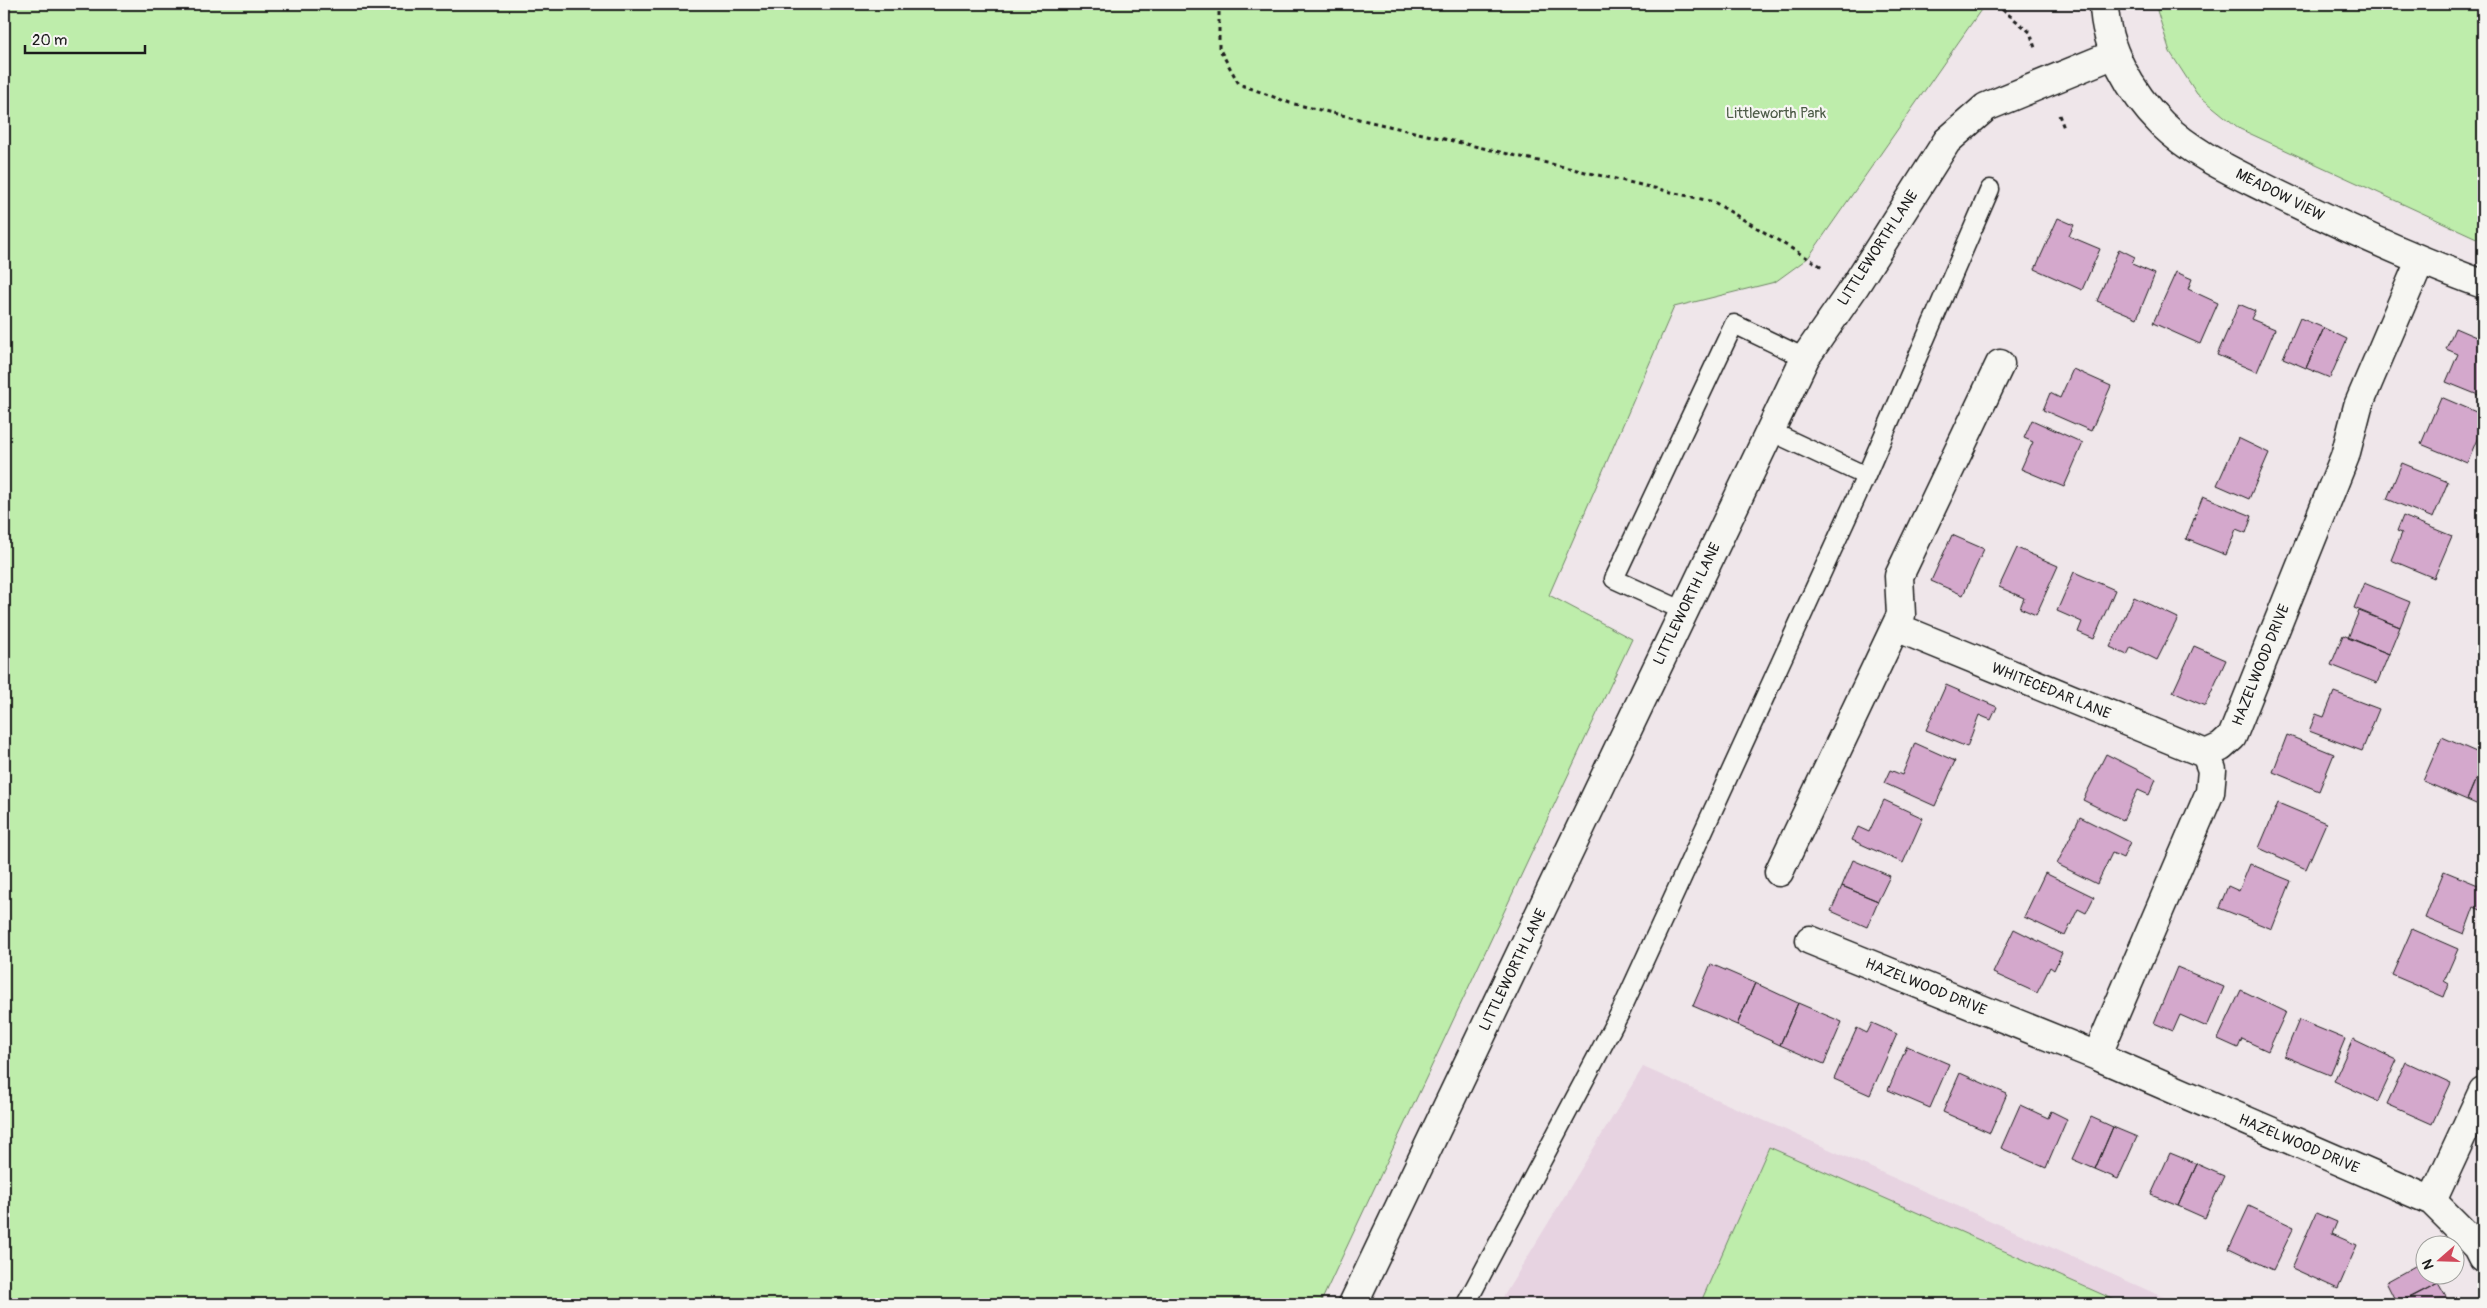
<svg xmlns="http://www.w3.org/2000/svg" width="2487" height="1308" viewBox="0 0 2487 1308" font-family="Pangolin,sans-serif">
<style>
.built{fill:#e7d3e1}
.green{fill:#beedab;stroke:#6d8464}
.building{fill:#d4a8cc;stroke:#1c1c1c}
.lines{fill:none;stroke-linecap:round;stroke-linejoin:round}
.lane-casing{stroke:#1c1c1c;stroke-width:21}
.street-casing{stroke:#1c1c1c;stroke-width:31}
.path{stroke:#1c1c1c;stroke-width:3;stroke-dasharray:4 4;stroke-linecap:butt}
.lane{stroke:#f6f6f2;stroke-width:18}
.street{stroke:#f6f6f2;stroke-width:28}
.labels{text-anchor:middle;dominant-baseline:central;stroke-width:4.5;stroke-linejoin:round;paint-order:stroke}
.park-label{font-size:15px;fill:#4d5b47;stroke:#f6f6f2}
.street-label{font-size:15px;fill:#1c1c1c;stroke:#f6f6f2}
</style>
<rect width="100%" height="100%" fill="#efe6ea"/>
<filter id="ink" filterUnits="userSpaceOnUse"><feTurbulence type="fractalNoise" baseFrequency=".02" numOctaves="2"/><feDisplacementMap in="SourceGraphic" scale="10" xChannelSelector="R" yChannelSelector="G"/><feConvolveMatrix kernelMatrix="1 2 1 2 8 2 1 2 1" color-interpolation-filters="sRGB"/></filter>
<g filter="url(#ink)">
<!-- built -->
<path class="built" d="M 1643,1067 L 2179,1304 L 1499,1304 Z"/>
<!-- green -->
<path class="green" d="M 4,4 L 1985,4 L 1808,258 L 1775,282 L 1674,307 L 1549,595 L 1632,639 L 1320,1304 L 4,1304 Z
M 2155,4 L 2483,4 L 2483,241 L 2240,129 L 2197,94 L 2170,52 Z
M 1769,1147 L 2124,1304 L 1700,1304 Z"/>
<!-- building -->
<path class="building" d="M 2058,218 L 2074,225 L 2069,236 L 2100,249 L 2082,290 L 2035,269 Z
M 2119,249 L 2135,257 L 2132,264 L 2155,274 L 2137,318 L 2097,301 Z
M 2176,272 L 2192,279 L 2188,289 L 2218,303 L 2200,344 L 2153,323 Z
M 2239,304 L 2255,311 L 2251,319 L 2275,329 L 2257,372 L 2217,355 Z
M 2300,318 L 2324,328 L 2306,368 L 2283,358 Z
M 2324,328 L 2347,339 L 2330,378 L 2306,368 Z
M 2455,328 L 2483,340 L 2483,397 L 2446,382 L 2458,354 L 2446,349 Z
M 2073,369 L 2111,386 L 2091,431 L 2043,410 L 2050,393 L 2060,398 Z
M 2441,397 L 2483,415 L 2483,425 L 2467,463 L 2421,444 Z
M 2032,420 L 2083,443 L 2064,487 L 2021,469 L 2033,442 L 2024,438 Z
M 2238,438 L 2269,453 L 2249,499 L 2217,485 Z
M 2402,463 L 2448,482 L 2433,518 L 2387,499 Z
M 2203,496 L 2252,516 L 2246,533 L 2236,529 L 2226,555 L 2186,539 Z
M 2403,516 L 2452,536 L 2434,578 L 2391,560 L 2402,533 L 2397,531 Z
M 1952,535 L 1984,549 L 1963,595 L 1931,581 Z
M 2017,548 L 2058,566 L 2036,615 L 2020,608 L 2024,598 L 1999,587 Z
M 2074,572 L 2115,590 L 2094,639 L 2078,632 L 2082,622 L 2057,611 Z
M 2364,583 L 2410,602 L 2400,627 L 2354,608 Z
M 2134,597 L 2178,618 L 2157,660 L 2131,647 L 2127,655 L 2110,647 Z
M 2359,611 L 2400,627 L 2389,654 L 2348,638 Z
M 2343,635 L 2389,654 L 2377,683 L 2331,665 Z
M 2194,646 L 2226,660 L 2205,706 L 2173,692 Z
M 1946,685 L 1997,707 L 1991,720 L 1979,715 L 1967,747 L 1926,730 Z
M 2334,692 L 2379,709 L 2362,751 L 2309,731 L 2316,714 L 2324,717 Z
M 2287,735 L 2334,754 L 2319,791 L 2273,772 Z
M 2442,737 L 2483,755 L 2483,762 L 2467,800 L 2423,781 Z
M 1915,743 L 1955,761 L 1935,806 L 1884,783 L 1890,770 L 1902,775 Z
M 2106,754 L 2156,779 L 2149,795 L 2138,790 L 2123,820 L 2083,800 Z
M 2483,762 L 2483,807 L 2467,800 Z
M 1884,800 L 1923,818 L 1903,863 L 1852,840 L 1858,827 L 1869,832 Z
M 2278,803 L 2326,823 L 2306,869 L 2259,848 Z
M 2080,817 L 2130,842 L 2123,858 L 2112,853 L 2097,884 L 2057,864 Z
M 1853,860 L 1890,876 L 1878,901 L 1842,886 Z
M 2250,864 L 2291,881 L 2272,929 L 2219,908 L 2228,886 L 2239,891 Z
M 2444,871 L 2483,887 L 2483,911 L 2474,907 L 2464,934 L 2425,918 Z
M 2045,873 L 2094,897 L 2086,913 L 2078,909 L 2065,936 L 2024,917 Z
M 1842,886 L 1878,901 L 1867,927 L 1831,911 Z
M 2014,929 L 2062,953 L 2054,970 L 2050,967 L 2037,993 L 1993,973 Z
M 2412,929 L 2458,949 L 2444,981 L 2449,984 L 2444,997 L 2392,975 Z
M 1711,964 L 1755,983 L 1737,1025 L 1693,1006 Z
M 2177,967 L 2224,987 L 2207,1027 L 2180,1015 L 2173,1031 L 2154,1023 Z
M 1755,983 L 1798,1003 L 1780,1045 L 1737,1025 Z
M 2241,990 L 2286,1012 L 2268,1051 L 2242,1039 L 2238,1048 L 2218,1039 Z
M 1798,1003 L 1842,1022 L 1824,1064 L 1780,1045 Z
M 2299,1020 L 2345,1039 L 2330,1075 L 2284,1056 Z
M 1872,1023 L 1897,1034 L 1870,1095 L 1834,1079 L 1857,1028 L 1867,1033 Z
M 2353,1039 L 2397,1060 L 2378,1101 L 2334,1081 Z
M 1907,1046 L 1949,1064 L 1930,1108 L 1888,1090 Z
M 2406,1062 L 2451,1083 L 2432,1124 L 2387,1104 Z
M 1960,1073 L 2007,1094 L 1990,1133 L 1943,1112 Z
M 2020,1105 L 2048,1118 L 2051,1111 L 2067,1119 L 2046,1168 L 2001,1148 Z
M 2091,1117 L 2113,1127 L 2095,1169 L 2072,1159 Z
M 2113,1127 L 2137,1137 L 2118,1179 L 2095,1169 Z
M 2170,1153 L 2197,1164 L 2178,1206 L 2151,1195 Z
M 2197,1164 L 2224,1176 L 2205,1218 L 2178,1206 Z
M 2249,1206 L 2294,1227 L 2273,1270 L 2229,1249 Z
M 2316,1213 L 2337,1222 L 2332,1234 L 2357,1245 L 2338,1289 L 2292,1268 Z
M 2424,1261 L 2424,1276 L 2434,1276 L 2438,1283 L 2397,1304 L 2386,1282 Z
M 2438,1283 L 2450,1304 L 2399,1304 Z"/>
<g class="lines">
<defs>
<path id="lane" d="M 1770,431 L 1866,476 L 1990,189
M 1684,611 L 1614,579 L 1734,324 L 1805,358
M 1466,1304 L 1621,1011 L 1866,476"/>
<path id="street" d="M 2104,4 C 2105,48 2131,93 2162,124 C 2194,155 2236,173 2275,193 C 2344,227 2411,258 2483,284
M 1896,627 L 2206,754
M 2206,754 L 2221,747 L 2232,737 L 2345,456 L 2358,406 L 2420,261
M 1779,872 L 1901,615 L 1899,576 L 2000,364
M 1810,940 L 2097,1056 L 2432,1201 L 2478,1247 L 2483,1257
M 2097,1056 L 2210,792 L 2212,770 L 2206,754
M 2432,1201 L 2483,1091
M 1353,1304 L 1805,358 L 1855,286 L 1947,141 L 1986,107 L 2115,54"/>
</defs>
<!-- lane casing -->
<use href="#lane" class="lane-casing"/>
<!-- street casing -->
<use href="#street" class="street-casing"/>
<!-- path -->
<path class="path" d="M 1219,4 L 1219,48 L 1239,84 L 1290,103 L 1714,202 L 1824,268
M 2002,4 L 1999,7 L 2030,32 L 2035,48
M 2059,115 L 2064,128"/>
<!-- lane -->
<use href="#lane" class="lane"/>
<!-- street -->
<use href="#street" class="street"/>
</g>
</g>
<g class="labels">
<!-- park labels -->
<g class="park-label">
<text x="1776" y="113">Littleworth Park</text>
</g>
<!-- street labels -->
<g class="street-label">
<text transform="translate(2280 195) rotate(27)">MEADOW VIEW</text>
<text transform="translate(1878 248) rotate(-57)">LITTLEWORTH LANE</text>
<text transform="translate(1687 604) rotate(-64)">LITTLEWORTH LANE</text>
<text transform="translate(2261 665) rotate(-68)">HAZELWOOD DRIVE</text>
<text transform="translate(2051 691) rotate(22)">WHITECEDAR LANE</text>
<text transform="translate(1513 970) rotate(-64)">LITTLEWORTH LANE</text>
<text transform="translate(1926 987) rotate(22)">HAZELWOOD DRIVE</text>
<text transform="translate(2299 1144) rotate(23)">HAZELWOOD DRIVE</text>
</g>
</g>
<!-- margin -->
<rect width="2487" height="1308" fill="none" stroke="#f6f6f2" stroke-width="20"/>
<rect x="10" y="10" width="2467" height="1288" fill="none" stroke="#1c1c1c" stroke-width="2" filter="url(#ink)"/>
<!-- north arrow -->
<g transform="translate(2440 1260) rotate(250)"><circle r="24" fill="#f6f6f2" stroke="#9f9f9c"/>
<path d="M0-4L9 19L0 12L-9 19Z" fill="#d1495b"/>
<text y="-8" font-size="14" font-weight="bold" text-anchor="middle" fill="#1c1c1c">N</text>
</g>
<!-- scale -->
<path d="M25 45v8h120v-8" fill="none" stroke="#1c1c1c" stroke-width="2.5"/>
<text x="32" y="45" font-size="15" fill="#1c1c1c" stroke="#f6f6f2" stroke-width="4" paint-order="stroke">20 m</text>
</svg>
